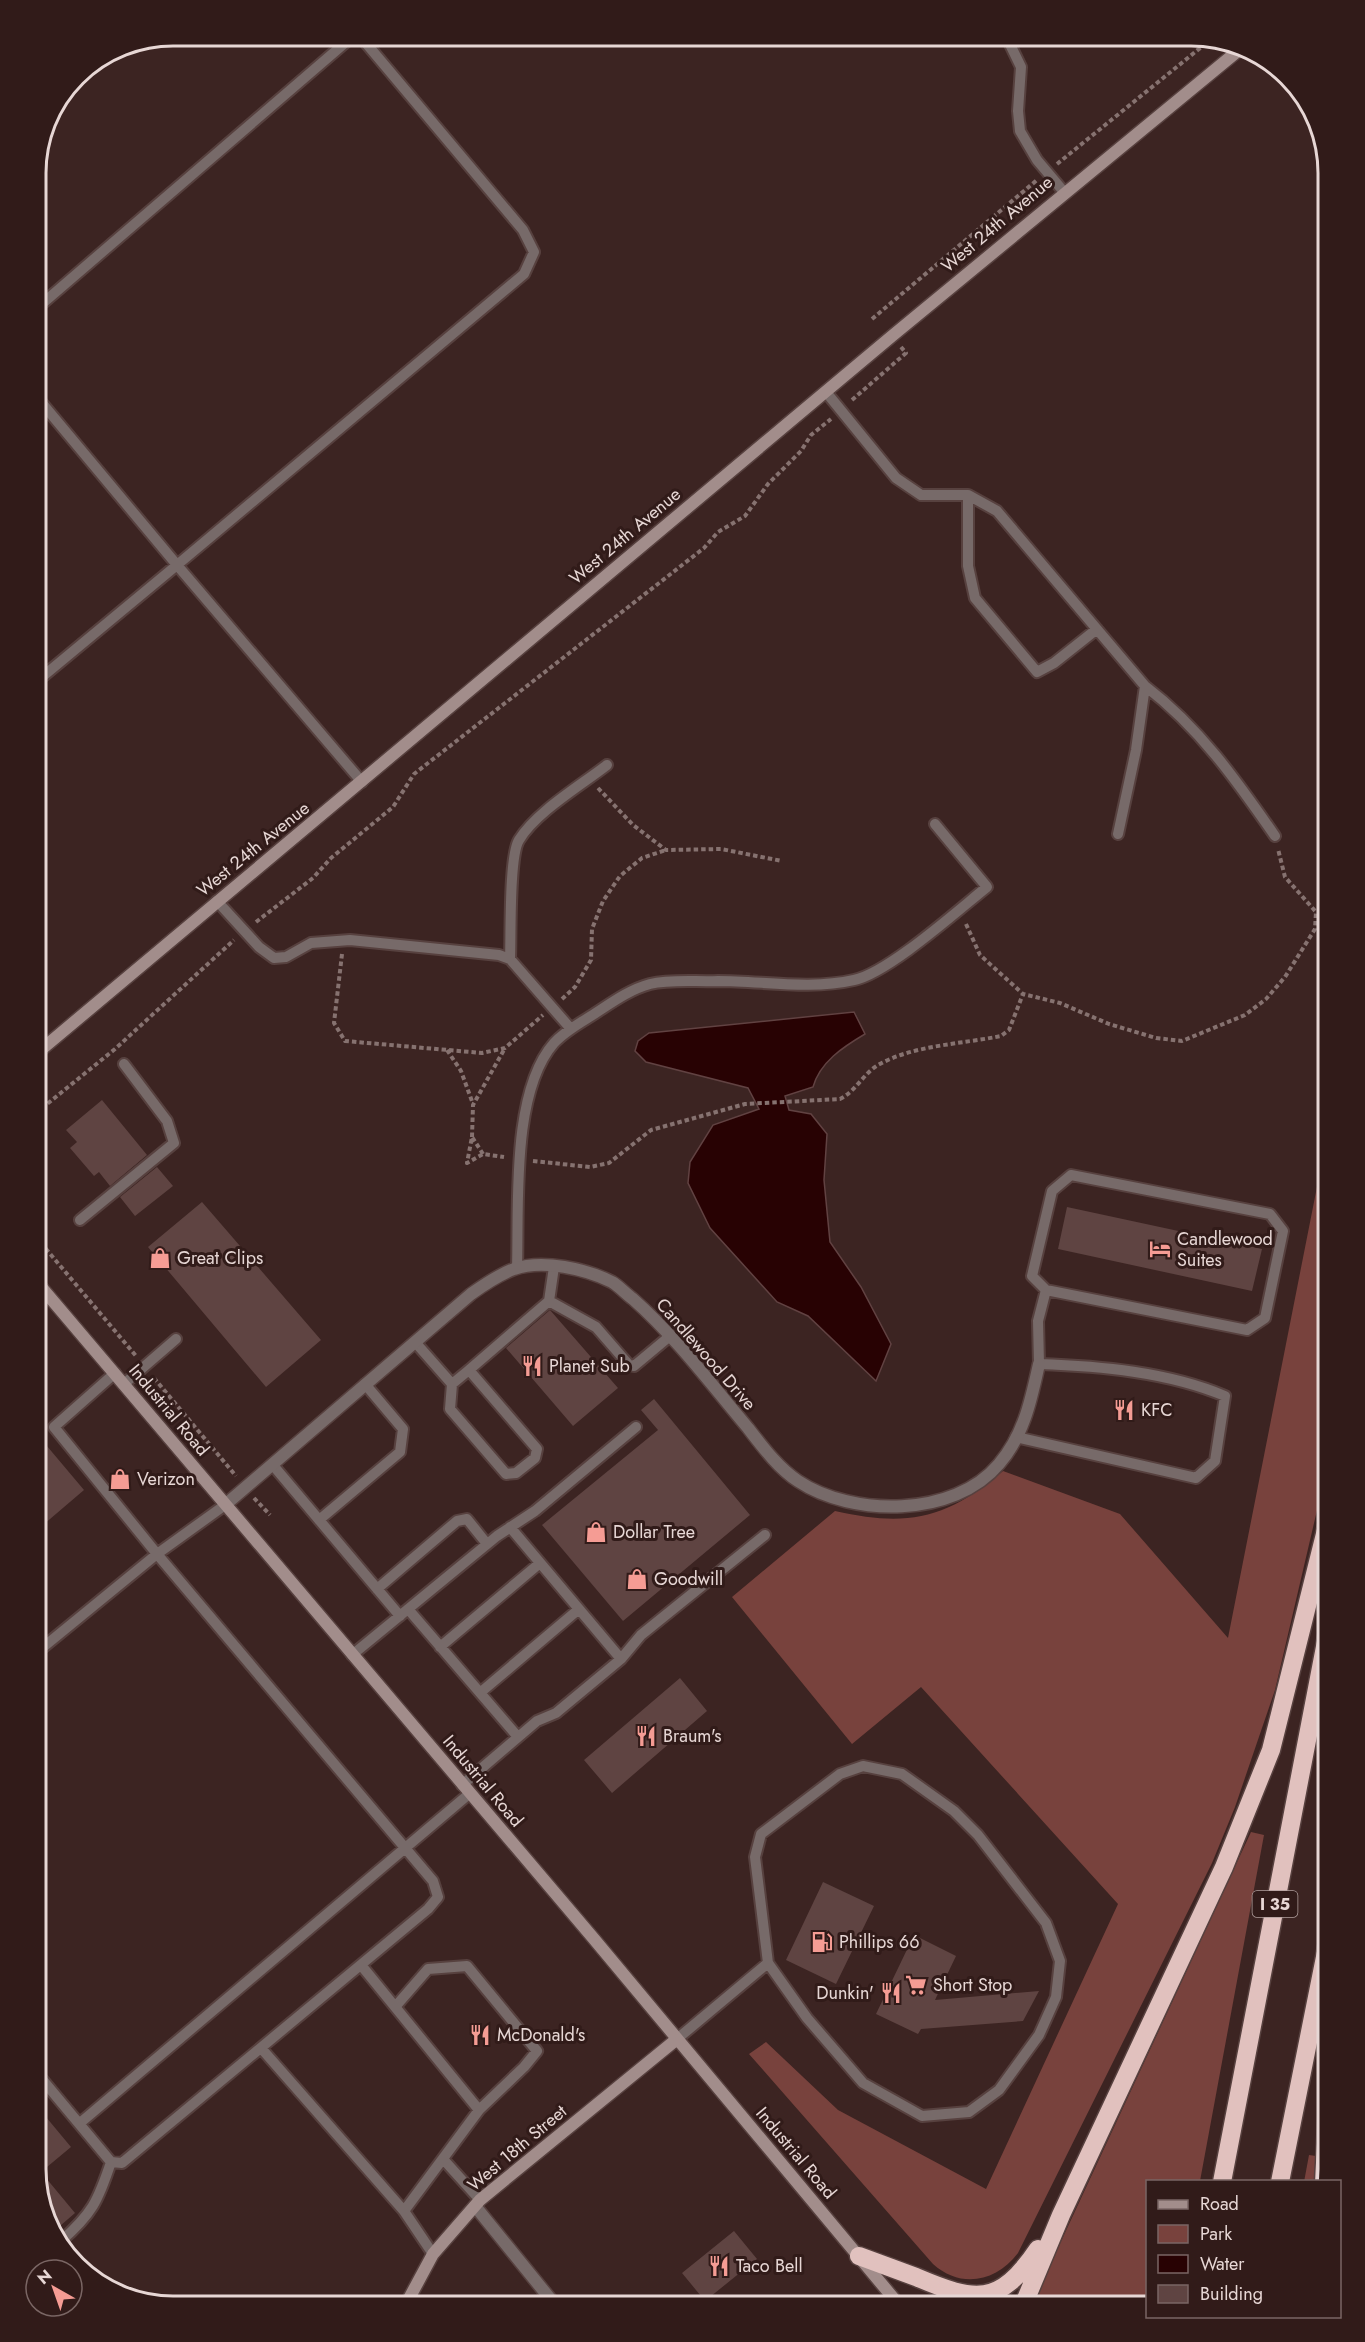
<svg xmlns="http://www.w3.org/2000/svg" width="1365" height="2342" viewBox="0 0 1365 2342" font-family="Jost,sans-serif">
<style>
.green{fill:#78423d}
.water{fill:#280203;stroke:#614242;stroke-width:1.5}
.building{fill:#5f4442}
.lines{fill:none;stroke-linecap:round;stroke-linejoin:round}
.lane-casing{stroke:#57413f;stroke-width:14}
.street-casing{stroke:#57413f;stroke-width:15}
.secondary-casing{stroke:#57413f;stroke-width:15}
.highway-casing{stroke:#57413f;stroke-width:21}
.path{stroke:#867270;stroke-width:4;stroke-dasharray:4.5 3;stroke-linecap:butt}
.lane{stroke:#776a69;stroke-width:10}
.street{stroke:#776a69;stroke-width:12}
.secondary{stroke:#a28d8b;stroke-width:12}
.highway{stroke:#e1c1be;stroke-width:18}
.labels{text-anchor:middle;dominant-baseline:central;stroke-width:6;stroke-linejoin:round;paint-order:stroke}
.shield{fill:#311b19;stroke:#b09f9d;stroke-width:1.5}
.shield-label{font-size:16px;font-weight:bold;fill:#e7d7d5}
.street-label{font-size:18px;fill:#e7d7d5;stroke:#311b19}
.poi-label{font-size:18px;fill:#e7d7d5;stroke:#311b19;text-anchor:start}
.rim{fill:none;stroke:#e7d7d5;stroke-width:3}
</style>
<rect width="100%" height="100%" fill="#3c2422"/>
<!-- green -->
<path class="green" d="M 1329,1126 L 1329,1459 L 1275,1690 L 1235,1807 L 1212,1863 L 1018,2253 C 996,2282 961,2289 933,2264 L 749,2054 L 766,2042 L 838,2110 L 986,2189 L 1118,1904 L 921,1687 L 852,1744 L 732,1597 L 835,1511 C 906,1527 946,1520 1003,1471 L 1120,1514 L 1228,1638 Z
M 1251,1832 L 1264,1835 L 1200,2181 L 1148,2182 L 1147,2306 L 1031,2306 Z
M 1309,2155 L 1316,2156 L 1316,2181 L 1304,2182 Z"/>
<!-- water -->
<path class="water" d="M 854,1012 L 865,1034 C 843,1047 820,1062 813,1087 L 785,1096 L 789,1110 L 811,1114 L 827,1134 L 824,1180 L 830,1242 L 861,1287 L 891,1344 L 876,1381 L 808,1316 L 777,1302 L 710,1228 L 688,1183 L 690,1162 L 713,1125 L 759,1109 L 748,1088 L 646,1062 L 635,1051 L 638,1041 L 649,1033 Z"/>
<!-- building -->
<path class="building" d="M 102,1100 L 147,1155 L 110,1186 L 99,1172 L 94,1176 L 70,1148 L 77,1142 L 66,1130 Z
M 157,1167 L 173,1186 L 135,1216 L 120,1197 Z
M 202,1202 L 321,1340 L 266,1387 L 148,1247 Z
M 1067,1207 L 1262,1249 L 1252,1291 L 1058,1249 Z
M 550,1310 L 618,1388 L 573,1426 L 506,1348 Z
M 654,1399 L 750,1515 L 623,1621 L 542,1525 L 658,1430 L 641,1410 Z
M 36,1433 L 84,1490 L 36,1531 Z
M 680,1678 L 707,1711 L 612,1793 L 584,1760 Z
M 823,1882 L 874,1906 L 836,1984 L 786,1960 Z
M 914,1935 L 956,1956 L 935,2000 L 1039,1991 L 1023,2021 L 921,2029 L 918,2034 L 876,2014 Z
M 36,2105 L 71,2147 L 41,2172 L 75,2213 L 53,2232 L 36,2168 Z
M 734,2231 L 757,2259 L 705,2301 L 682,2273 Z"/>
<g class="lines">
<defs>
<path id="lane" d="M 1006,36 L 1021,67 L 1018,111 L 1020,131 L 1037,160 L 1064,192
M 36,309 L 353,36
M 826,392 L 896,478 L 921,495 L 968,495 L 997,511 L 1145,686 C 1199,727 1237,781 1275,836
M 36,396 L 177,565 L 524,274 L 534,252 L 523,230 L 360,36
M 968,495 L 968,566 L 975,598 L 1037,672 L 1054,663 L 1097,629
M 36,682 L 177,565 L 362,782
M 1118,834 L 1136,750 L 1145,686
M 217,901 L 259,947 L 274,958 L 286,957 L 311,943 L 350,940 L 499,955 L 510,959
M 571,1029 L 510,959 C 511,936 509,856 519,840 C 536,812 580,786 607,765
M 80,1220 L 174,1143 L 167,1121 L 124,1064
M 517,1268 C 519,1205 511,1092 554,1043 C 564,1032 578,1024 591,1016 C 610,1004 628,990 650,984 C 671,979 697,982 718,981 C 763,981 810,990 854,980 C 888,973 957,911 987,887 L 935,824
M 549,1301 L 596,1327 L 629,1365 L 634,1366 L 670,1336
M 415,1342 L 452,1384 L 450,1409 L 506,1474 L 516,1473 L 535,1458 L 537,1449 L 469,1370 L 452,1384
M 469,1370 L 549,1301 L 554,1267
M 124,1384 L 176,1339
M 1016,1437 L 1196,1478 L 1215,1461 L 1225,1396 C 1168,1372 1100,1366 1039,1364 L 1038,1321 L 1046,1290 L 1247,1330 L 1265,1318 L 1283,1231 L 1270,1214 L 1071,1175 L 1052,1191 L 1032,1276 L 1046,1290
M 272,1464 L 400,1616
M 319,1520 L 400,1452 L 403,1429 L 365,1384
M 510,1527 L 621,1659
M 377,1589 L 457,1521 L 467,1519 L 487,1544
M 408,1609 L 518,1737
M 440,1647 L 540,1563
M 36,1653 L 157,1554 L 225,1505
M 352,1655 L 497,1536 L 535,1511 L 636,1427
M 481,1692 L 579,1609
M 863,1766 L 902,1774 L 954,1811 L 978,1835 L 1046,1923 L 1060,1961 L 1056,1997 L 1039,2035 L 999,2090 L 969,2112 L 922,2116 L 863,2083 L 807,2018 L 768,1963 L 755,1857 L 761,1834 L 840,1774 Z
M 462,1785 L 537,1721 L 556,1713 L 621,1659 L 641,1635 L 765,1535
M 361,1965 L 479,2110 L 404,2211 L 433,2254
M 395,2007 L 428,1969 L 467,1966 L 537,2051 L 524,2067 L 479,2110
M 677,2039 L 768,1963
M 261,2048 L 404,2211
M 36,2072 L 111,2162 L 122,2163 L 428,1909 L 438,1897 L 433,1881 L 157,1554 L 54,1427 L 115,1373
M 80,2123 L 469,1794
M 443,2159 L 480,2200
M 61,2241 C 92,2214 98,2201 111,2162
M 794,2306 L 795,2306"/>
<path id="street" d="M 225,1505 L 471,1294 C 485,1284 498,1275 514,1269 C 543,1259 586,1269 612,1282 C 619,1286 626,1294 633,1299 C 676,1337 711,1384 748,1428 C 762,1446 778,1468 798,1481 C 852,1517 954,1518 999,1464 C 1024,1435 1031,1400 1039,1364
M 475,2206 L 556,2306"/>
<path id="secondary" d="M 36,1054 L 892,336 L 1239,50
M 36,1281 L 594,1939 L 900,2306
M 405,2306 L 433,2254 L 480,2200 L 677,2039"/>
<path id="highway" d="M 1222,2182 L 1329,1626
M 1280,2182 L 1329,1937
M 1324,2182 L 1329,2086
M 859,2256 C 878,2263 897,2270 916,2277 C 975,2302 999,2307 1038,2249
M 1023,2306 L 1061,2215 L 1224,1867 L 1271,1750 L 1329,1518"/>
</defs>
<!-- lane casing -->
<use href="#lane" class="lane-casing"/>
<!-- street casing -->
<use href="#street" class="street-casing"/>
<!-- secondary casing -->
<use href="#secondary" class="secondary-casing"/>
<!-- highway casing -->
<use href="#highway" class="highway-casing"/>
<!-- path -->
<path class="path" d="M 1057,164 L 1210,40
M 872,319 L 1037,180
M 852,400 L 906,353 L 901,347
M 598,788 L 633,825 L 666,850 L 721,849 L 782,861
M 256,922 L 313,878 L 331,858 L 393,807 L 414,774 L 704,548 L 718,532 L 745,516 L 768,484 L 801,451 L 811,435 L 831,419
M 966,924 L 980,955 L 1023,994
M 342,954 L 334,1023 L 345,1041 L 482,1053 L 505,1048 L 543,1015
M 562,999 L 575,987 L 591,960 L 592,929 L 603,901 L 620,876 L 642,858 L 666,850
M 447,1050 L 461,1071 L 473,1104
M 36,1113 L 115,1049 L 234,940
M 472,1137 L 473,1105 L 505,1048
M 483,1154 L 472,1137 L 467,1163 L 483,1154 L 504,1157
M 533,1161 L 590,1167 L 609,1163 L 651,1130 L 745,1104 L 840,1099 C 856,1091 863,1074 878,1065 C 913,1045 962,1044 1001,1036 L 1009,1030 L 1023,994 L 1060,1003 L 1109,1024 L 1156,1038 L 1182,1041 L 1245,1015 L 1266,999 L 1285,977 L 1315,929 L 1316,912 L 1285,877 L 1278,849
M 36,1237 L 136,1356
M 154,1378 L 236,1476
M 254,1498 L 270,1515"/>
<!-- lane -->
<use href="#lane" class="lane"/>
<!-- street -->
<use href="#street" class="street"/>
<!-- secondary -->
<use href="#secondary" class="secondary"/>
<!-- highway -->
<use href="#highway" class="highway"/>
</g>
<!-- icons -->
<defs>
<symbol id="hotel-bare" viewBox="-9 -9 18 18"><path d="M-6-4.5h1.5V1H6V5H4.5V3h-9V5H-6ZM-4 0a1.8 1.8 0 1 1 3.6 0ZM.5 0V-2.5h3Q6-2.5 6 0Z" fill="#f59c94" stroke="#311b19" stroke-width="2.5" paint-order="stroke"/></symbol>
<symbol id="shop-bare" viewBox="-9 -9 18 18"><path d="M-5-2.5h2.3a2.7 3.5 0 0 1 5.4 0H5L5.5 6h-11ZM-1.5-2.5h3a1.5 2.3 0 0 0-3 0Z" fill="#f59c94" stroke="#311b19" stroke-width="2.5" paint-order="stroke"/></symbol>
<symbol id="restaurant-bare" viewBox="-9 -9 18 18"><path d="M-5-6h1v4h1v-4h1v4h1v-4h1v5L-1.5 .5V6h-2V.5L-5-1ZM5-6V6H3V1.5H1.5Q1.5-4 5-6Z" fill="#f59c94" stroke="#311b19" stroke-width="2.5" paint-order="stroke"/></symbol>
<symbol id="fuel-bare" viewBox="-9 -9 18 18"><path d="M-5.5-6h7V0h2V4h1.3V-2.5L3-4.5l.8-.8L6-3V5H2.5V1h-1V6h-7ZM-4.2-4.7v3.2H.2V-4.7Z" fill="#f59c94" stroke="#311b19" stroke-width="2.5" paint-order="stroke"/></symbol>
<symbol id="supermarket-bare" viewBox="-9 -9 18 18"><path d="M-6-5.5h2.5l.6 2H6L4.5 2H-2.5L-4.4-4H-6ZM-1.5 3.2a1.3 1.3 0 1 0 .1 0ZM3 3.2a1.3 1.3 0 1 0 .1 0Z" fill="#f59c94" stroke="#311b19" stroke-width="2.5" paint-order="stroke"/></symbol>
</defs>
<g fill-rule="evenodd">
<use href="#hotel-bare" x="1145" y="1234" width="30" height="30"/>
<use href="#shop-bare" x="145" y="1243" width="30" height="30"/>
<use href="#restaurant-bare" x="517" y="1351" width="30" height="30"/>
<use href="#restaurant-bare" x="1109" y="1395" width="30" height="30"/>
<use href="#shop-bare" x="105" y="1464" width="30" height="30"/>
<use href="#shop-bare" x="581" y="1517" width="30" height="30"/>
<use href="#shop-bare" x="622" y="1564" width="30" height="30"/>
<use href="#restaurant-bare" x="631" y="1721" width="30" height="30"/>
<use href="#fuel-bare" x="807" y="1927" width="30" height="30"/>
<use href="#supermarket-bare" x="901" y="1970" width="30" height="30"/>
<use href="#restaurant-bare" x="876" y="1978" width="30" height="30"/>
<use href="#restaurant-bare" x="465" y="2020" width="30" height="30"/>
<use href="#restaurant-bare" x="704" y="2251" width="30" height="30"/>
</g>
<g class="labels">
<!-- shield labels -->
<rect class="shield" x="1252.5" y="1891" width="45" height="26" rx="4.5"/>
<g class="shield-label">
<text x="1275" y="1904">I 35</text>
</g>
<!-- street labels -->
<g class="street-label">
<text transform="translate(997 224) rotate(-40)">West 24th Avenue</text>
<text transform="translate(625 536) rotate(-40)">West 24th Avenue</text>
<text transform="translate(253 849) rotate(-39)">West 24th Avenue</text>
<text transform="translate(706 1354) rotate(49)">Candlewood Drive</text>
<text transform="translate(169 1410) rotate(50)">Industrial Road</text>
<text transform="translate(483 1781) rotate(50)">Industrial Road</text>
<text transform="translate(517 2148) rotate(-40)">West 18th Street</text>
<text transform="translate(796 2153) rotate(50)">Industrial Road</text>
</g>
<!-- poi labels -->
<g class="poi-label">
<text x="1177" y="1239">Candlewood<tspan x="1177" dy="21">Suites</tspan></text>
<text x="177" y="1258">Great Clips</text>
<text x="549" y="1366">Planet Sub</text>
<text x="1141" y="1410">KFC</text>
<text x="137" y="1479">Verizon</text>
<text x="613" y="1532">Dollar Tree</text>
<text x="654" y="1579">Goodwill</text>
<text x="663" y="1736">Braum's</text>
<text x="839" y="1942">Phillips 66</text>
<text x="933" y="1985">Short Stop</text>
<text x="874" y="1993" text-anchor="end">Dunkin'</text>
<text x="497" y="2035">McDonald's</text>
<text x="736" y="2266">Taco Bell</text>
</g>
</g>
<!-- crop -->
<path d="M0 0H1365V2342H0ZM173 46H1191A127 127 0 0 1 1318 173V2169A127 127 0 0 1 1191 2296H173A127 127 0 0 1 46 2169V173A127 127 0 0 1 173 46Z" fill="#311b19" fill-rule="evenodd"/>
<path class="rim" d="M173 46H1191A127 127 0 0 1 1318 173V2169A127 127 0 0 1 1191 2296H173A127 127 0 0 1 46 2169V173A127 127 0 0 1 173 46Z"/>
<!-- legend -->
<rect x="1146" y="2180" width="195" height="138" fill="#311b19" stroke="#7a6664" stroke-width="1.5"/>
<rect x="1158" y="2200" width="30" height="9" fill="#a28d8b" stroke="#7a6664" stroke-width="1.5"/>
<text x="1200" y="2210" font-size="18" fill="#e7d7d5">Road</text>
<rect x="1158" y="2225" width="30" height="18" fill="#78423d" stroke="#7a6664" stroke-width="1.5"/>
<text x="1200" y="2240" font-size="18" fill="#e7d7d5">Park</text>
<rect x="1158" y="2255" width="30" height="18" fill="#280203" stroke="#7a6664" stroke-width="1.5"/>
<text x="1200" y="2270" font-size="18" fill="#e7d7d5">Water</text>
<rect x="1158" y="2285" width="30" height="18" fill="#5f4442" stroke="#7a6664" stroke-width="1.5"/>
<text x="1200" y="2300" font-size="18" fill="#e7d7d5">Building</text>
<!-- north arrow -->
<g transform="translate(54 2288) rotate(320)"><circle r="28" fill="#311b19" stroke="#7a6664" stroke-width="1.5"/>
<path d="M0-4.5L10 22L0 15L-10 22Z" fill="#f59c94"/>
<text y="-9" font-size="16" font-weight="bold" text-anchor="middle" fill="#e7d7d5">N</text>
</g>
</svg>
